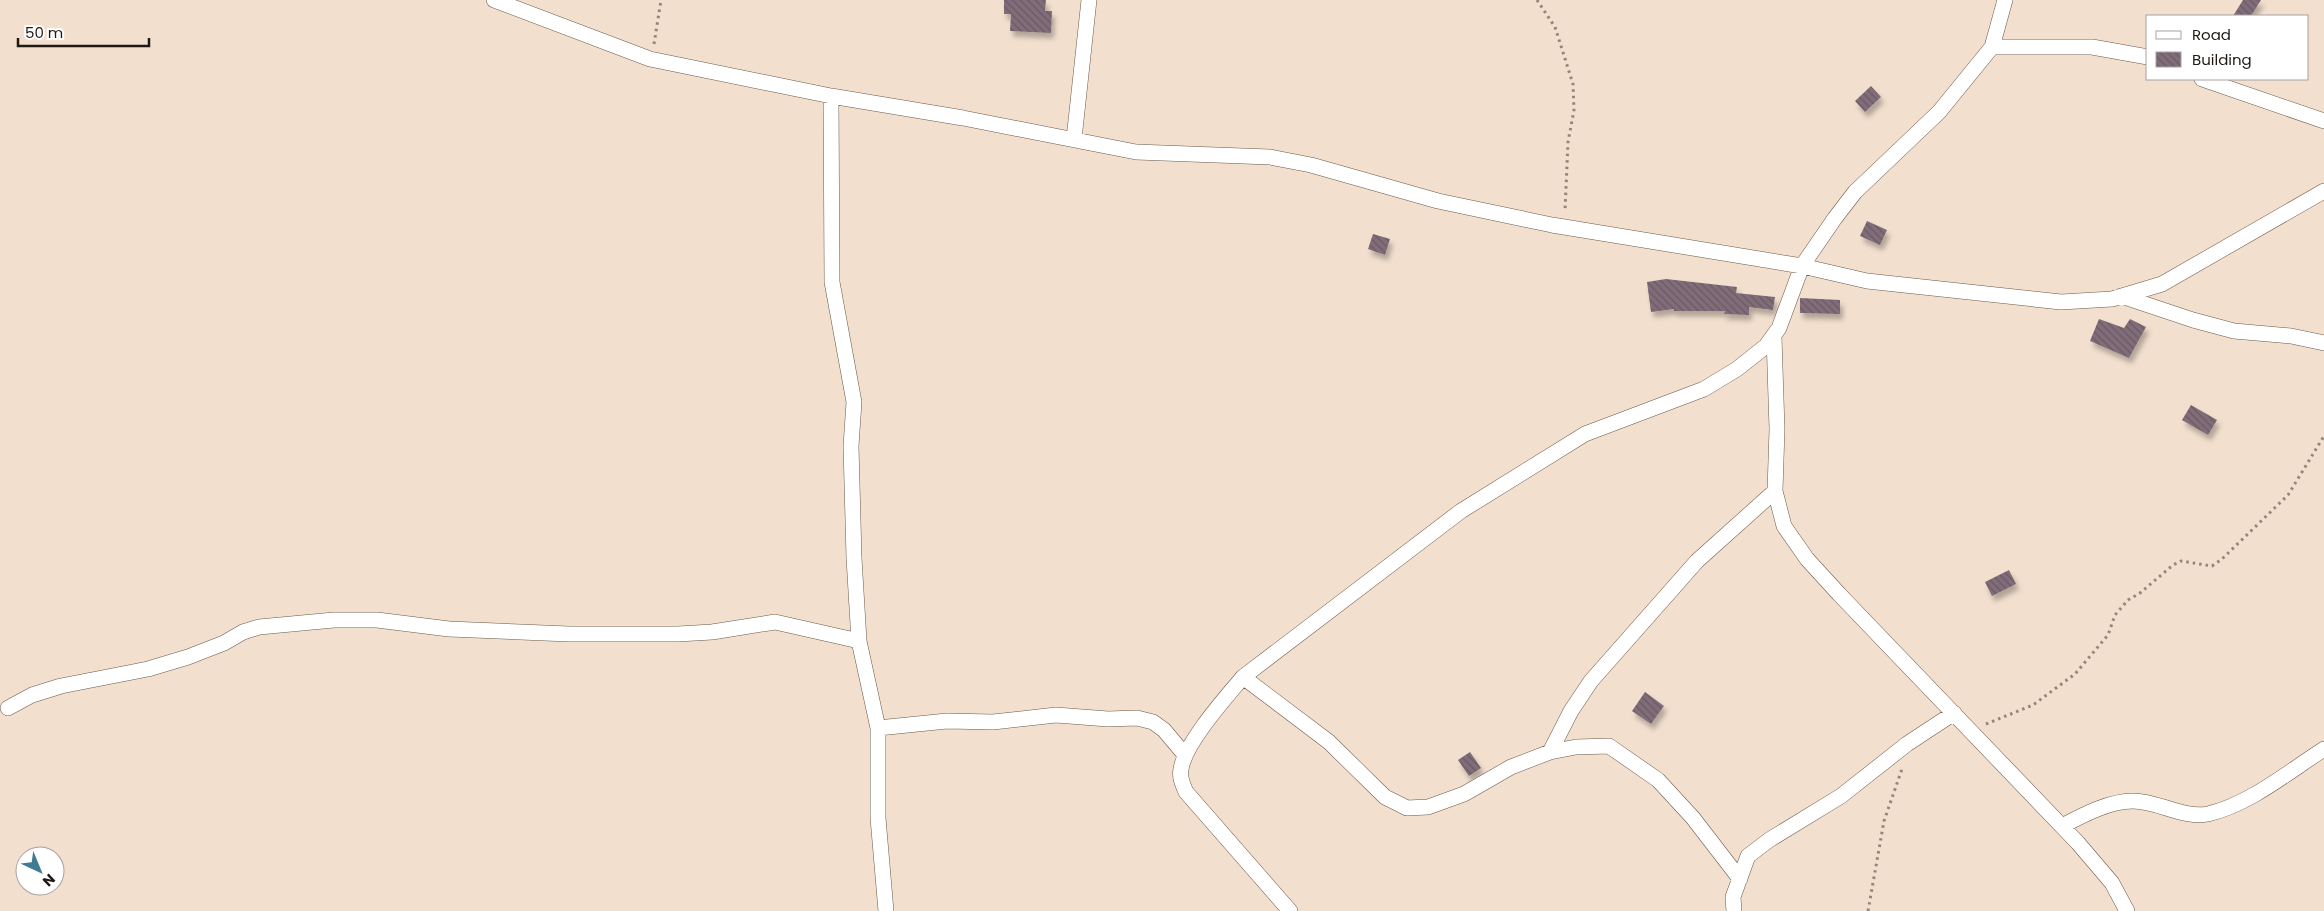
<svg xmlns="http://www.w3.org/2000/svg" width="2324" height="911" viewBox="0 0 2324 911" font-family="Poppins,sans-serif">
<style>
.building{fill:url(#building-back-hatch);filter:url(#shadow)}
.lines{fill:none;stroke-linecap:round;stroke-linejoin:round}
.street-casing{stroke:#6a5a4a;stroke-width:16}
.path{stroke:#928579;stroke-width:3;stroke-dasharray:2.5 4;stroke-linecap:butt}
.street{stroke:#fff;stroke-width:15}
</style>
<defs>
<pattern id="building-back-hatch" width="6" height="6" patternUnits="userSpaceOnUse" patternTransform="scale(1.25)"><rect width="6" height="6" fill="#816d7a"/><path d="M-1 5l2 2M0 0l6 6M5-1l2 2" fill="none" stroke="#695963"/></pattern>
<filter id="shadow"><feDropShadow dx="3" dy="5.5" stdDeviation="2.5" flood-color="#0004"/></filter>
</defs>
<rect width="100%" height="100%" fill="#f2dfce"/>
<!-- building -->
<path class="building" d="M 1004,0 L 1046,0 L 1045,11 L 1052,11 L 1051,33 L 1010,31 L 1011,14 L 1004,14 Z
M 2243,0 L 2261,0 L 2251,16 L 2233,16 Z
M 1871,86 L 1881,97 L 1865,112 L 1855,101 Z
M 1867,221 L 1887,230 L 1880,245 L 1860,236 Z
M 1373,234 L 1390,239 L 1385,255 L 1368,249 Z
M 1666,279 L 1737,287 L 1736,293 L 1775,297 L 1773,310 L 1749,307 L 1749,315 L 1724,314 L 1725,311 L 1674,311 L 1674,309 L 1651,312 L 1647,282 Z
M 1800,298 L 1840,300 L 1840,314 L 1800,313 Z
M 2099,319 L 2124,328 L 2130,319 L 2146,327 L 2129,358 L 2090,341 Z
M 2191,405 L 2217,420 L 2208,435 L 2182,420 Z
M 2009,570 L 2016,584 L 1992,596 L 1985,582 Z
M 1645,692 L 1664,706 L 1651,724 L 1632,711 Z
M 1470,752 L 1481,768 L 1469,776 L 1458,760 Z"/>
<g class="lines">
<defs>
<path id="street" d="M 494,0 L 650,59 L 831,96 L 963,118 L 1136,152 L 1270,157 L 1311,165 L 1438,201 L 1552,225 L 1802,266 L 1867,281 L 2061,302 L 2112,299 L 2162,284 L 2324,191
M 1992,47 L 2092,47 L 2148,57
M 2202,79 L 2324,121
M 831,96 L 832,282 L 854,402 L 851,446 L 854,558 L 859,641 L 878,728 L 878,818 L 886,911
M 1074,139 L 1089,0
M 2121,296 L 2193,320 L 2234,331 L 2291,336 L 2324,343
M 1774,337 L 1777,429 L 1775,491 L 1784,526 L 1807,559 L 1839,594 L 2078,843 L 2112,883 L 2127,911
M 1243,677 L 1329,742 L 1385,797 L 1407,808 L 1428,807 L 1464,794 L 1511,767 L 1550,752 L 1576,747 L 1609,746 L 1658,780 L 1693,818 L 1740,879
M 8,708 L 32,695 L 61,686 L 148,669 L 188,657 L 224,643 L 243,632 L 259,627 L 334,620 L 377,620 L 449,629 L 569,634 L 678,634 L 712,632 L 775,622 L 859,641
M 878,728 L 947,721 L 993,722 L 1056,715 L 1108,719 L 1137,718 L 1153,722 L 1164,730 L 1185,755
M 1550,752 L 1571,711 L 1591,681 L 1697,561 L 1775,491
M 2062,826 C 2083,815 2109,801 2133,801 C 2158,801 2184,819 2208,814 C 2250,804 2288,772 2324,749
M 1290,911 L 1186,792 C 1183,785 1179,777 1181,769 C 1185,743 1226,697 1243,677 L 1461,511 L 1585,434 L 1704,389 L 1737,369 L 1766,346 L 1779,328 L 1802,266 L 1835,218 L 1855,192 L 1939,112 L 1992,47 L 2005,0
M 1734,911 L 1733,897 L 1748,856 L 1769,840 L 1841,796 L 1907,744 L 1954,713"/>
</defs>
<!-- street casing -->
<use href="#street" class="street-casing"/>
<!-- path -->
<path class="path" d="M 1537,0 L 1555,27 L 1573,84 L 1574,110 L 1568,142 L 1565,211
M 654,44 L 661,0
M 1986,724 L 2033,705 L 2075,674 L 2108,635 L 2115,615 L 2128,600 L 2140,593 L 2173,565 L 2181,561 L 2212,566 L 2222,559 L 2288,495 L 2324,436
M 1868,911 L 1884,821 L 1903,766"/>
<!-- street -->
<use href="#street" class="street"/>
</g>
<!-- legend -->
<rect x="2146" y="15" width="162" height="65" fill="#ffffff" stroke="#a6a3a1"/>
<rect x="2156" y="31" width="25" height="8" fill="#ffffff" stroke="#a6a3a1"/>
<text x="2192" y="40" font-size="15" fill="#201913">Road</text>
<rect x="2156" y="52" width="25" height="15" fill="url(#building-back-hatch)" stroke="#a6a3a1"/>
<text x="2192" y="65" font-size="15" fill="#201913">Building</text>
<!-- north arrow -->
<g transform="translate(40 871) rotate(136)"><circle r="24" fill="#ffffff" stroke="#a6a3a1"/>
<path d="M0-4L9 19L0 12L-9 19Z" fill="#3f7b92"/>
<text y="-8" font-size="14" font-weight="bold" text-anchor="middle" fill="#201913">N</text>
</g>
<!-- scale -->
<path d="M18 38v8h131v-8" fill="none" stroke="#201913" stroke-width="2.5"/>
<text x="25" y="38" font-size="15" fill="#201913" stroke="#ffffff" stroke-width="4" paint-order="stroke">50 m</text>
</svg>
